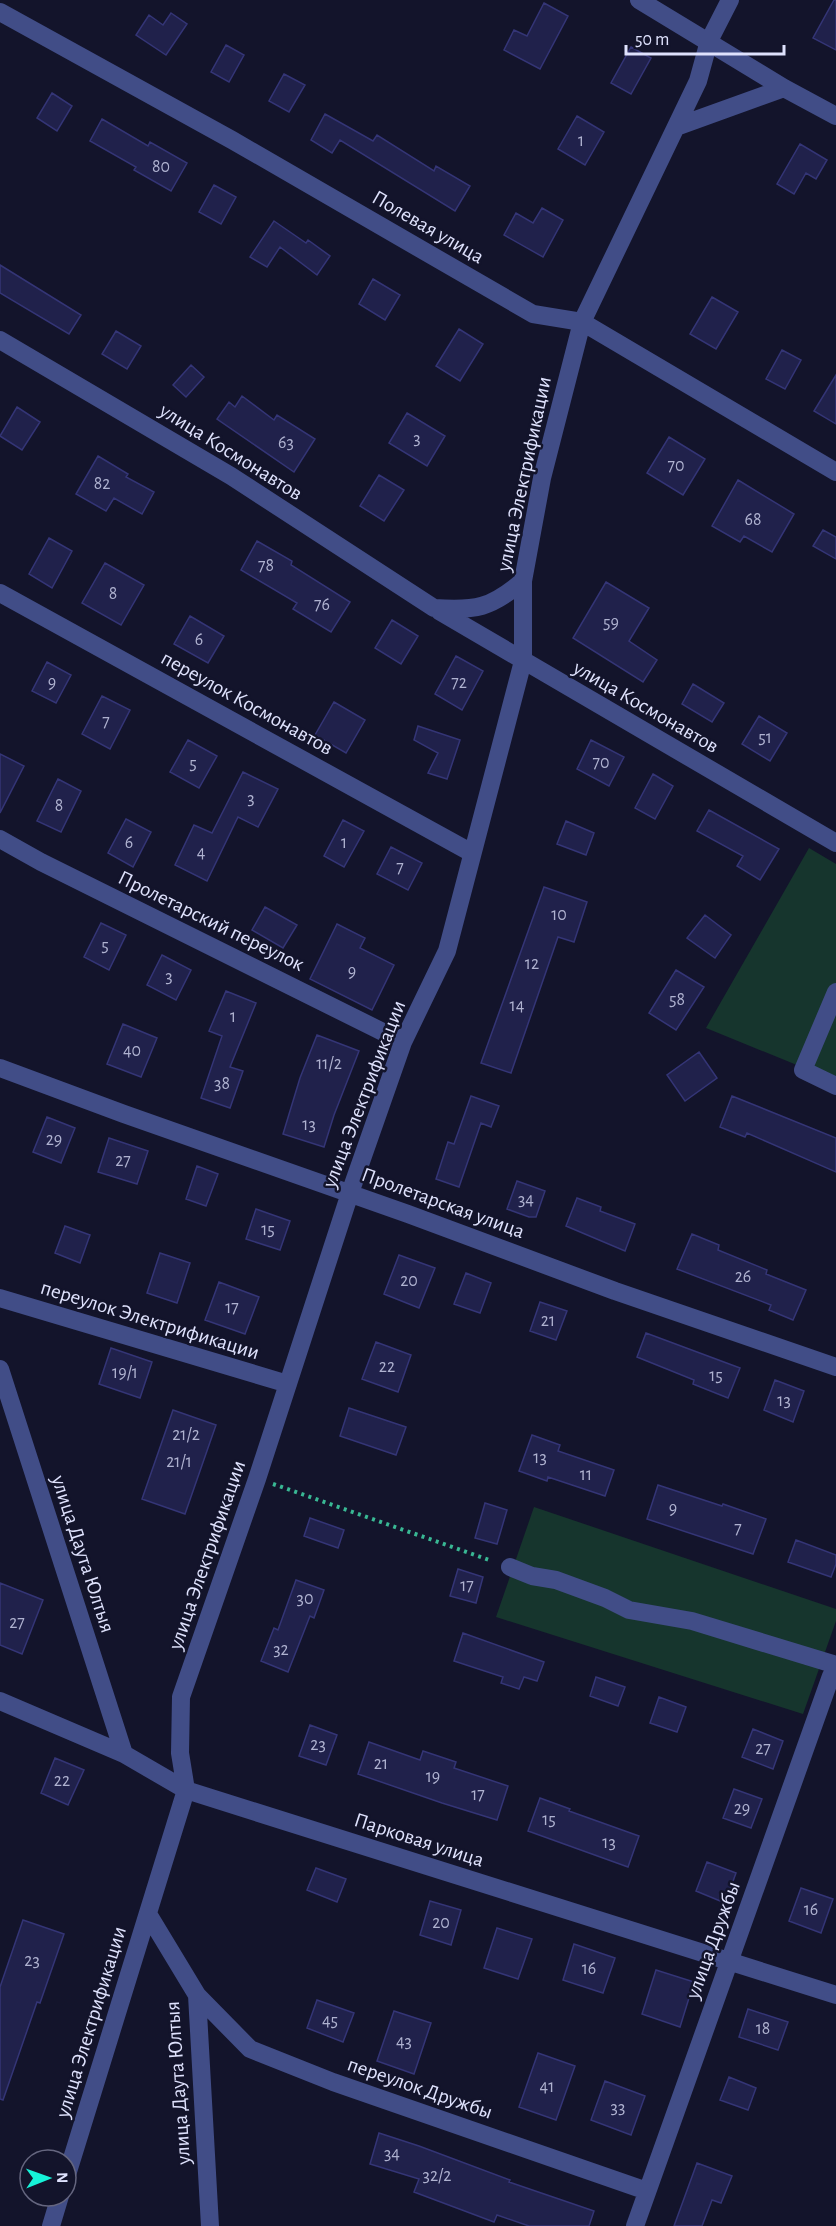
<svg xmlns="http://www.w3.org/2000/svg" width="836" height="2226" viewBox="0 0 836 2226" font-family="'Alegreya Sans',sans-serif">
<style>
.green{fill:#16352d}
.building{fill:#20214b;stroke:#343576;stroke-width:1.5}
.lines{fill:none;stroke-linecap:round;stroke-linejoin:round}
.path{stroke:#39b894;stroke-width:4;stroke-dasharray:3 4.5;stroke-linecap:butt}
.minor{stroke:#414d87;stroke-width:18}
.labels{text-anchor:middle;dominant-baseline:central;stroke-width:5;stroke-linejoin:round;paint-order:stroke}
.number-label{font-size:18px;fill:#afb2d0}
.street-label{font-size:21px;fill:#dfe2fd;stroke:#13142b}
</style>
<rect width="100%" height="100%" fill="#13142b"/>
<!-- green -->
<path class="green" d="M 809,848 L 836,864 L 836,1081 L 706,1028 Z
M 534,1507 L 836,1609 L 836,1621 L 803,1714 L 496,1617 Z"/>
<!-- building -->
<path class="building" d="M 834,0 L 836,0 L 836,50 L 813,38 Z
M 544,3 L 568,16 L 540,69 L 504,50 L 514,30 L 527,36 Z
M 171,13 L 187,24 L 166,55 L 136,35 L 149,15 L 163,25 Z
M 226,45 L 244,55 L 229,82 L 211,72 Z
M 631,47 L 651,58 L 631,94 L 611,83 Z
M 284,74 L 305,85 L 289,112 L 269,101 Z
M 52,93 L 72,106 L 57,131 L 37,118 Z
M 325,114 L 373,141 L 377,135 L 434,171 L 436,166 L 470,186 L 455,211 L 340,140 L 332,153 L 311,140 Z
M 577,116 L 604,132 L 585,165 L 558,149 Z
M 102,119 L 148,146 L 150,142 L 187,163 L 171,191 L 134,170 L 136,167 L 90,141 Z
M 800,144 L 827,160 L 816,179 L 806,173 L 794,194 L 777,184 Z
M 214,185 L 236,197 L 221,224 L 199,212 Z
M 542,208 L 563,220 L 543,257 L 504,235 L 516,213 L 533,223 Z
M 274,221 L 306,243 L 308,240 L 330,256 L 317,275 L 280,247 L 267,267 L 250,257 Z
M 0,265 L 81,315 L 69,334 L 0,293 Z
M 373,279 L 400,295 L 385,320 L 359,304 Z
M 712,297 L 738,312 L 716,349 L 690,334 Z
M 459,329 L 483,344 L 460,381 L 436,366 Z
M 116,331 L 141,346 L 127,369 L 102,354 Z
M 782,350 L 801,360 L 785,389 L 766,379 Z
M 191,365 L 204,377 L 186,397 L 173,385 Z
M 836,375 L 836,424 L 814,411 Z
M 242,396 L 274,420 L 277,415 L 315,439 L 294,472 L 217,419 L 229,402 L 235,407 Z
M 17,407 L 40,422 L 22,450 L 0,436 Z
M 407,413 L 445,436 L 427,466 L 389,443 Z
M 669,437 L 705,459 L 683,495 L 647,473 Z
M 98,456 L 128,474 L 126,477 L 154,492 L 142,514 L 114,498 L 106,511 L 76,494 Z
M 379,475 L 404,490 L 384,521 L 360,506 Z
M 738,480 L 794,514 L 772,552 L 744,536 L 740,542 L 712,526 Z
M 823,530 L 836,537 L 836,559 L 813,546 Z
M 49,538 L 72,551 L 52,588 L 29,574 Z
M 257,541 L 292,561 L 291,565 L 350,602 L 331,632 L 293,609 L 297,603 L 241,570 Z
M 105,563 L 144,585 L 121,625 L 82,603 Z
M 606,582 L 649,608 L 629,641 L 657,660 L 643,682 L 573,638 Z
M 190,616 L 224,636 L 208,663 L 174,644 Z
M 392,620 L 418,636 L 401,664 L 375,648 Z
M 456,656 L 483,671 L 462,710 L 435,694 Z
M 47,662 L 71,675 L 56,703 L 32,691 Z
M 693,684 L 724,703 L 712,722 L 682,704 Z
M 102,696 L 130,710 L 110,749 L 82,734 Z
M 334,702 L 365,720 L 346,753 L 315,735 Z
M 759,716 L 787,733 L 770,761 L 742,744 Z
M 418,726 L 460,740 L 447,779 L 428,773 L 438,753 L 414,740 Z
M 188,740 L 217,756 L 199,788 L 170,772 Z
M 591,740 L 624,757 L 609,786 L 577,769 Z
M 0,754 L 24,766 L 0,813 Z
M 243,772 L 278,789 L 258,827 L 238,817 L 207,881 L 175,865 L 194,825 L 212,833 Z
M 653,774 L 673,786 L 655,819 L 635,808 Z
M 58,779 L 81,791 L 61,832 L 37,821 Z
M 709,810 L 779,849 L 760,880 L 737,866 L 743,856 L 697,831 Z
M 126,819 L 151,832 L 133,867 L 108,853 Z
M 343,820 L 364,831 L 344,867 L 324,856 Z
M 566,821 L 594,833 L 586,855 L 557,844 Z
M 391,847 L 422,863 L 408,890 L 377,874 Z
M 544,887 L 587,902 L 574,942 L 558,937 L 511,1073 L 481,1063 Z
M 265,907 L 297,925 L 283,948 L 252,930 Z
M 705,915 L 731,935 L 715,958 L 687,938 Z
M 101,923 L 126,935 L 109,970 L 84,957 Z
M 337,924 L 365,938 L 360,948 L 394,965 L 372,1010 L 310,979 Z
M 162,955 L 191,970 L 176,1000 L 147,985 Z
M 676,970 L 704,987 L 676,1030 L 649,1013 Z
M 226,991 L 256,1003 L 230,1067 L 243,1071 L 230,1108 L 201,1098 L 222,1036 L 209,1031 Z
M 123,1024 L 157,1038 L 141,1077 L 107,1064 Z
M 317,1035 L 359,1051 L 334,1115 L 324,1147 L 283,1134 L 300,1078 Z
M 699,1052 L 717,1078 L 685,1101 L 667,1075 Z
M 471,1096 L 499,1106 L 491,1127 L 481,1123 L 459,1187 L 436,1179 L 448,1142 L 454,1144 Z
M 732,1096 L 836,1138 L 836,1172 L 747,1133 L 745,1137 L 720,1127 Z
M 47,1117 L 75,1128 L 61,1163 L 33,1152 Z
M 109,1138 L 148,1151 L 137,1184 L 98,1172 Z
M 197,1166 L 218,1174 L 206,1206 L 186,1199 Z
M 517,1181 L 545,1191 L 536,1217 L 529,1217 L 507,1209 Z
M 577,1198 L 601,1207 L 600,1211 L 635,1224 L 625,1251 L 566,1226 Z
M 256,1209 L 290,1221 L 280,1250 L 246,1239 Z
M 65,1226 L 90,1235 L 80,1263 L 55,1253 Z
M 692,1234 L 719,1245 L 718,1250 L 767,1270 L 766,1274 L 806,1290 L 793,1320 L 769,1310 L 771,1305 L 677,1269 Z
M 160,1253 L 190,1263 L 177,1303 L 147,1293 Z
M 399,1255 L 435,1268 L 419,1308 L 384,1294 Z
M 466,1273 L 491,1283 L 480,1313 L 454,1304 Z
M 219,1282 L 259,1297 L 245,1334 L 205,1320 Z
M 540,1302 L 567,1311 L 556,1340 L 530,1331 Z
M 646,1333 L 740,1368 L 728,1398 L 693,1384 L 694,1380 L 637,1357 Z
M 376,1342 L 411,1355 L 398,1392 L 362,1379 Z
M 111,1348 L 152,1362 L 140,1398 L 99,1384 Z
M 775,1380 L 804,1391 L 793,1422 L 764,1410 Z
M 349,1408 L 406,1427 L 396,1455 L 340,1436 Z
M 173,1410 L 216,1425 L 185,1514 L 142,1499 Z
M 532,1435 L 560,1445 L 558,1451 L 614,1470 L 605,1496 L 548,1477 L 547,1481 L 519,1471 Z
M 658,1485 L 722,1506 L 723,1504 L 766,1519 L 753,1554 L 647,1519 Z
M 485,1503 L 507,1510 L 497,1544 L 475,1538 Z
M 310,1518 L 344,1530 L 338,1548 L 304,1536 Z
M 796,1540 L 836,1555 L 836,1564 L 831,1577 L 788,1562 Z
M 458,1569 L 483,1577 L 476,1603 L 450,1596 Z
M 296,1580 L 324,1590 L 314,1618 L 310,1616 L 288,1672 L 261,1661 L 274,1628 L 278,1630 Z
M 0,1583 L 43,1600 L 22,1654 L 0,1645 Z
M 463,1633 L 544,1662 L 537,1681 L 524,1677 L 519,1689 L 501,1683 L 503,1677 L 454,1661 Z
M 596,1677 L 625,1687 L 618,1706 L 590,1696 Z
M 659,1697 L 686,1707 L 677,1732 L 650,1723 Z
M 310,1725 L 337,1735 L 326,1765 L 299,1756 Z
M 753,1729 L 783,1741 L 773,1769 L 742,1757 Z
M 369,1742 L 420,1760 L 423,1751 L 456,1762 L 454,1768 L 508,1786 L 497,1820 L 442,1803 L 358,1774 Z
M 55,1758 L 84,1770 L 68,1805 L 41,1793 Z
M 734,1789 L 762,1799 L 751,1828 L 723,1818 Z
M 540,1798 L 570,1809 L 569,1811 L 639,1836 L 628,1867 L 528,1831 Z
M 707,1862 L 736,1873 L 725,1903 L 696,1891 Z
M 316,1868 L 346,1879 L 337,1902 L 307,1890 Z
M 801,1888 L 833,1899 L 821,1933 L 789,1921 Z
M 430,1901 L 461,1910 L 451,1945 L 420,1935 Z
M 23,1920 L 64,1934 L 40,2003 L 37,2002 L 3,2100 L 0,2099 L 0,1987 Z
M 497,1928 L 532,1939 L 518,1979 L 484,1968 Z
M 574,1944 L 615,1958 L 603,1993 L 563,1980 Z
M 656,1970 L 694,1982 L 680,2027 L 642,2014 Z
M 317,2000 L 354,2013 L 343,2042 L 307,2028 Z
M 748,2009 L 788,2022 L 778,2050 L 739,2037 Z
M 394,2011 L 431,2023 L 414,2074 L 377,2061 Z
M 538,2053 L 575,2066 L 556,2120 L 519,2107 Z
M 729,2077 L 756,2088 L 748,2110 L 720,2100 Z
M 605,2081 L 645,2096 L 631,2135 L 591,2120 Z
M 379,2133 L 419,2146 L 510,2180 L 509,2182 L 594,2211 L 589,2226 L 529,2226 L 497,2215 L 494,2222 L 414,2192 L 419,2179 L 370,2164 Z
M 697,2163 L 732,2176 L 721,2203 L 712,2200 L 702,2226 L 674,2226 Z"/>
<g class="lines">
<!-- path -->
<path class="path" d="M 273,1484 L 492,1561"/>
<!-- minor -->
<path class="minor" d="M 639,0 L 784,88 L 836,116
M 0,12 L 232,140 L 533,314 L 582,322 L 836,472
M 676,127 L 784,88
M 0,340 L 231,476 L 434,608 C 476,611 491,608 523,581
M 0,593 L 472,853
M 439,611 L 836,843
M 0,839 L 41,862 L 403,1042
M 836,992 L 803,1070 L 836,1086
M 0,1068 L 124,1114 L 408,1214 L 615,1291 L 836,1367
M 0,1298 L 288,1384
M 0,1369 L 124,1754
M 510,1567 L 532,1576 L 556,1580 L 605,1598 L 629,1610 L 692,1621 L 836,1665
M 0,1701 L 124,1754 L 186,1790 L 836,1995
M 148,1914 L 197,1995 L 210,2226
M 197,1995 L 250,2049 L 333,2082 L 647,2191
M 66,2178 L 186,1790 L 180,1753 L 181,1697 L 257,1479 L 350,1193 L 403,1042 L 447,951 L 523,661 L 523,581 L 542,478 L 582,322 L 698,81 L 709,41 L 730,0
M 51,2226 L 60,2196
M 635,2226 L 831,1676 L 836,1671"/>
</g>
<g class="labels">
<!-- number labels -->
<g class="number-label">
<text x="581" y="141">1</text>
<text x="161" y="167">80</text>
<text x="417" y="439">3</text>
<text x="286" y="443">63</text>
<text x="676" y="466">70</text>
<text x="102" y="484">82</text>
<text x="753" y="520">68</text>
<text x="266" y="566">78</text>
<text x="113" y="594">8</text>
<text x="322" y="605">76</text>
<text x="611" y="623">59</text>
<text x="199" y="640">6</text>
<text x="52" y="683">9</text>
<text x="459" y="683">72</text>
<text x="106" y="722">7</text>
<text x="765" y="738">51</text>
<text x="601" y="763">70</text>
<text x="193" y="764">5</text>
<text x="251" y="799">3</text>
<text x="59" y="806">8</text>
<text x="129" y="843">6</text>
<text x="344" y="843">1</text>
<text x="201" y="853">4</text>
<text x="400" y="868">7</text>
<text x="559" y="915">10</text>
<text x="105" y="946">5</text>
<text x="532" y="964">12</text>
<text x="352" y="972">9</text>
<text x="169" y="977">3</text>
<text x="677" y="1000">58</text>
<text x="517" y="1006">14</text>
<text x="233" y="1017">1</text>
<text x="132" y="1051">40</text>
<text x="329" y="1064">11/2</text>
<text x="222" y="1084">38</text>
<text x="309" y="1125">13</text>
<text x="54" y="1140">29</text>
<text x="123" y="1161">27</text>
<text x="526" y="1200">34</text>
<text x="268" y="1230">15</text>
<text x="743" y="1277">26</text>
<text x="409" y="1281">20</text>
<text x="232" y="1308">17</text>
<text x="548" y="1321">21</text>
<text x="387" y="1367">22</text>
<text x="125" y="1373">19/1</text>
<text x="716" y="1376">15</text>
<text x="784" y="1401">13</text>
<text x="186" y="1435">21/2</text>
<text x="540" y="1458">13</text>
<text x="179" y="1462">21/1</text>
<text x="586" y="1475">11</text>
<text x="673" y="1509">9</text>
<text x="738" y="1529">7</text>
<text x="467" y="1586">17</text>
<text x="305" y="1599">30</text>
<text x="17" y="1623">27</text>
<text x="281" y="1650">32</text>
<text x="318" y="1745">23</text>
<text x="763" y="1749">27</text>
<text x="381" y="1764">21</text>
<text x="433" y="1777">19</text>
<text x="62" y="1781">22</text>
<text x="478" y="1795">17</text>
<text x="742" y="1809">29</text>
<text x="549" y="1820">15</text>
<text x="609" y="1843">13</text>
<text x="811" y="1910">16</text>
<text x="441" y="1923">20</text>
<text x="32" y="1961">23</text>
<text x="589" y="1969">16</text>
<text x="330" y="2021">45</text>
<text x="763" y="2029">18</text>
<text x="404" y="2042">43</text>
<text x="547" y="2087">41</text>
<text x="618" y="2108">33</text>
<text x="392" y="2154">34</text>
<text x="437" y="2176">32/2</text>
</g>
<!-- street labels -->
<g class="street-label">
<text transform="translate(428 227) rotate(30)">Полевая улица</text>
<text transform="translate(231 452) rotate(32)">улица Космонавтов</text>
<text transform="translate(524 474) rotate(-78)">улица Электрификации</text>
<text transform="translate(247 703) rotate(29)">переулок Космонавтов</text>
<text transform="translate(646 707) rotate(30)">улица Космонавтов</text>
<text transform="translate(211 921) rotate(26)">Пролетарский переулок</text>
<text transform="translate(364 1094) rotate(-69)">улица Электрификации</text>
<text transform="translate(443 1203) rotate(20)">Пролетарская улица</text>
<text transform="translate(150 1320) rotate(17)">переулок Электрификации</text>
<text transform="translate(83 1554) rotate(72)">улица Даута Юлтыя</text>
<text transform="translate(207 1555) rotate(-71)">улица Электрификации</text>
<text transform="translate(419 1840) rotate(18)">Парковая улица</text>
<text transform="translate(713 1940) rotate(-70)">улица Дружбы</text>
<text transform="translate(91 2022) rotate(-73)">улица Электрификации</text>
<text transform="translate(178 2083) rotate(-94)">улица Даута Юлтыя</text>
<text transform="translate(420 2088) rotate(19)">переулок Дружбы</text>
</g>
</g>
<!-- north arrow -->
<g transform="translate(48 2178) rotate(89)"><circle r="28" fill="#13142b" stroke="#65667f" stroke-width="1.5"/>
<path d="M0-4.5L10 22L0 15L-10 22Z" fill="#16f2d8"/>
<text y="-9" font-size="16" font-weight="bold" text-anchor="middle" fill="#dfe2fd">N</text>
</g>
<!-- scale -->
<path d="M626 45v9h158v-9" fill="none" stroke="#dfe2fd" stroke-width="3"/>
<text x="635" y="45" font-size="18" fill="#dfe2fd" stroke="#13142b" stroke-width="4.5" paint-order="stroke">50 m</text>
</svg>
